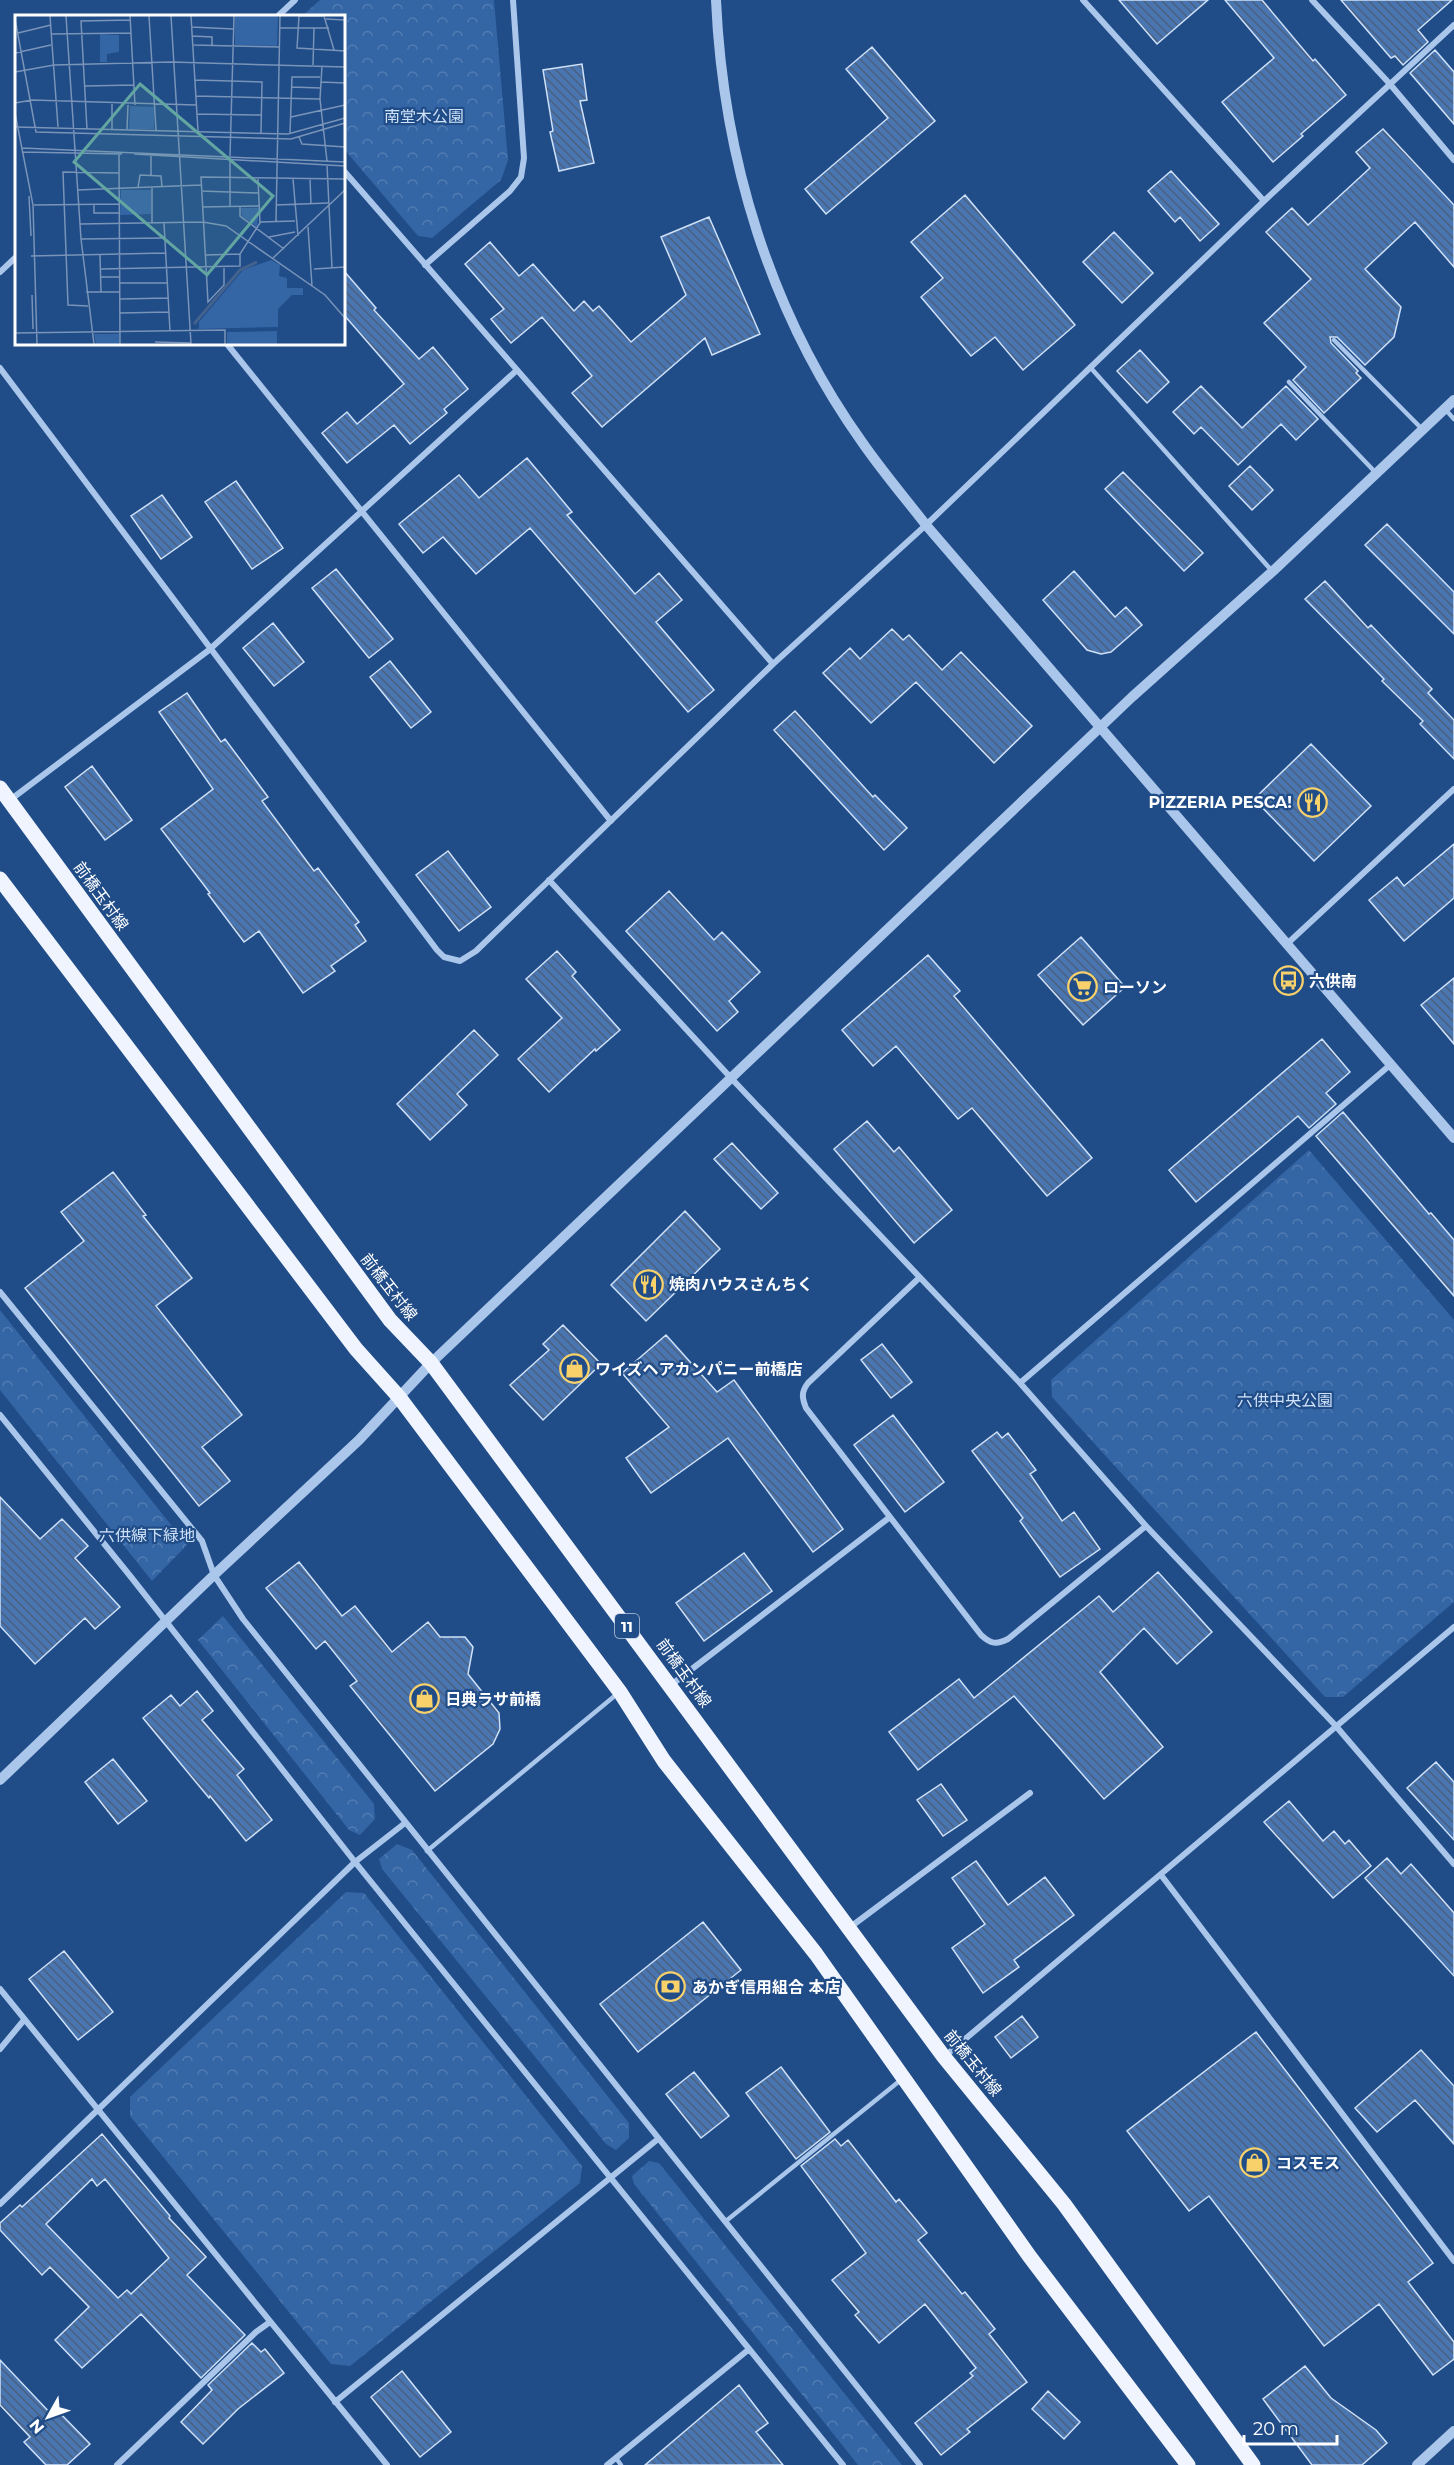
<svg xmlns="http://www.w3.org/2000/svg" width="1454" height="2465" viewBox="0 0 1454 2465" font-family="Montserrat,'Noto Sans JP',sans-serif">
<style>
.forest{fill:url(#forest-crowns)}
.building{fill:url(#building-back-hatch);stroke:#cfe1f8;stroke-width:1.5;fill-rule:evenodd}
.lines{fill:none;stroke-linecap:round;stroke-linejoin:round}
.service{stroke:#aac6ea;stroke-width:4.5}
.minor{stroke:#aac6ea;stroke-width:6}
.tertiary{stroke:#aac6ea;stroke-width:10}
.primary{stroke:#eff4fe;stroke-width:15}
.labels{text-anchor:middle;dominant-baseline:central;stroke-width:4.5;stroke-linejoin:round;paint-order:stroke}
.shield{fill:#204c88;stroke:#bcc9db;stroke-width:1.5}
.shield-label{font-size:15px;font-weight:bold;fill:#fff}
.park-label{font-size:16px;fill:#cfe1f8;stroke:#204c88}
.poi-label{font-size:16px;font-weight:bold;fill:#fff;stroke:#204c88;text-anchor:start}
.street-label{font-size:16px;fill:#fff;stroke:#204c88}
.inset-river{fill:none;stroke:#43628e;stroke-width:3}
.inset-road{fill:none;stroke:#7994b8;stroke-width:1.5}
.view{fill:#63a6a1;fill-opacity:0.15;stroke:#63a6a1;stroke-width:3}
.inset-edge{fill:none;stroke:#fff;stroke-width:3}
</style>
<defs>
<pattern id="forest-crowns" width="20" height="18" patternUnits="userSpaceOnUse" patternTransform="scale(1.5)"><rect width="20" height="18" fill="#3465a5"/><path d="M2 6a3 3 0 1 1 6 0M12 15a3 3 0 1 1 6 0" fill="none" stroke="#527cb2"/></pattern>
<pattern id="building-back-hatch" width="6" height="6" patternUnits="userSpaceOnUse" patternTransform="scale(1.5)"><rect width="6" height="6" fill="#4975b0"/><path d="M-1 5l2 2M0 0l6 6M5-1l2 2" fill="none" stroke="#4a607e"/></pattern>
</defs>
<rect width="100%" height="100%" fill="#204c88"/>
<!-- forest -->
<path class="forest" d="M 320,0 L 494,0 L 508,160 L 501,180 L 432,238 L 418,236 L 344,149 L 344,16 L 302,16 Z
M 1309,1150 L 1454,1320 L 1454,1602 L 1343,1697 L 1325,1697 L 1052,1397 L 1051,1380 Z
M 0,1310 L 187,1545 L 152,1581 L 0,1390 Z
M 223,1616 L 374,1804 L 375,1819 L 360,1835 L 349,1830 L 198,1640 Z
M 397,1844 L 412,1850 L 629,2123 L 629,2138 L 616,2150 L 606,2144 L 382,1869 L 379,1859 Z
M 346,1892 L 364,1893 L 582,2166 L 580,2183 L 350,2366 L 331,2364 L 130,2116 L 130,2097 Z
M 649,2161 L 659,2163 L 902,2465 L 858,2465 L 634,2184 L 632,2176 Z"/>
<!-- building -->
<path class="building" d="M 1119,0 L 1208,0 L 1157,44 Z
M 1225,0 L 1262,0 L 1313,61 L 1315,59 L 1346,95 L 1301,134 L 1303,136 L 1273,162 L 1222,102 L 1274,58 Z
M 1341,0 L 1452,0 L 1418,30 L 1428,42 L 1403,65 L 1395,56 L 1391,58 Z
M 872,47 L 935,121 L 826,214 L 805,189 L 888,118 L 846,69 Z
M 1435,50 L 1454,72 L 1454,124 L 1410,73 Z
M 582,64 L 587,100 L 580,101 L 594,163 L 559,171 L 550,132 L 553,131 L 543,70 Z
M 1383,129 L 1454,205 L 1454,267 L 1415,222 L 1365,269 L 1401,307 L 1394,337 L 1365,365 L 1337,337 L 1330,337 L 1331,343 L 1358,371 L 1356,373 L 1361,378 L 1324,413 L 1293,380 L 1306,367 L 1264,323 L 1311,279 L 1266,232 L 1292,208 L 1308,225 L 1370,168 L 1356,152 Z
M 1171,171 L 1219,224 L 1200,241 L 1180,217 L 1175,222 L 1148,191 Z
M 965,195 L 1075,325 L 1023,370 L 995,337 L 971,356 L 921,297 L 943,278 L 911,242 Z
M 709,217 L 760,334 L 712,355 L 705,338 L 602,427 L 572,393 L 592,376 L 542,317 L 511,343 L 491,319 L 504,309 L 465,264 L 490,242 L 519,276 L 533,264 L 574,311 L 584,301 L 593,311 L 599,306 L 631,342 L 686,295 L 661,237 Z
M 1114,232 L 1153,273 L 1122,303 L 1083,262 Z
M 344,271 L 376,308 L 374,310 L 419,359 L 433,347 L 468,389 L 444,409 L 447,413 L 410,444 L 394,425 L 347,463 L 322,433 L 347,412 L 357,424 L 404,384 L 344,315 Z
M 1140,350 L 1169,382 L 1147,403 L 1117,371 Z
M 1201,386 L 1242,428 L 1286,386 L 1318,419 L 1296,440 L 1281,424 L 1238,465 L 1201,427 L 1194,434 L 1173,412 Z
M 527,458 L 572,512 L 567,515 L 635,594 L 659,573 L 682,600 L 656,622 L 714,690 L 688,712 L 530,528 L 476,574 L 443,537 L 423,553 L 399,524 L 459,475 L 479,498 Z
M 1250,466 L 1273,490 L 1252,510 L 1229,486 Z
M 1123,472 L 1203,553 L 1184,571 L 1105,489 Z
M 236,481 L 283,548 L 252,569 L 205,502 Z
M 162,495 L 192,537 L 161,559 L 131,516 Z
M 1387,524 L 1454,592 L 1454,634 L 1365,545 Z
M 336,569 L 393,639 L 369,658 L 312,588 Z
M 1074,571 L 1115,617 L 1126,607 L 1142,625 L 1111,652 L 1101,654 L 1087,650 L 1043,600 Z
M 1325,581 L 1368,628 L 1371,625 L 1432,689 L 1428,693 L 1454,720 L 1454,759 L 1420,724 L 1423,721 L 1382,681 L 1384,679 L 1305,599 Z
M 273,623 L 304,662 L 274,686 L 243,648 Z
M 892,629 L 903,640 L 909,635 L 942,670 L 961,652 L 1032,726 L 994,763 L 916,682 L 871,723 L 823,673 L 850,648 L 860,659 Z
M 390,661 L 431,712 L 411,728 L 370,677 Z
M 187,693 L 221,742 L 225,739 L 268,797 L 262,801 L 314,871 L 318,868 L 359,922 L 355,925 L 366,941 L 331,966 L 335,971 L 303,993 L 259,931 L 244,942 L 208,894 L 210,893 L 161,829 L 213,789 L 159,712 Z
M 795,711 L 873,797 L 875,795 L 907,828 L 884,850 L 774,730 Z
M 1311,744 L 1371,806 L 1314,861 L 1254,799 Z
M 92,766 L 132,820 L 105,840 L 65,787 Z
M 1454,844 L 1454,898 L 1404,941 L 1369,900 L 1397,877 L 1404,886 Z
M 448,851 L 491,907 L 459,931 L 416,875 Z
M 669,891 L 714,940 L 722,932 L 760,972 L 729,1001 L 738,1012 L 717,1031 L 626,931 Z
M 1081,937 L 1125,987 L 1083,1025 L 1038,975 Z
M 557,951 L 576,972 L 572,976 L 620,1030 L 596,1051 L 595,1049 L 549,1092 L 518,1059 L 562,1018 L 526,979 Z
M 928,955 L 960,991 L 954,996 L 1092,1158 L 1047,1196 L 972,1108 L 958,1119 L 896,1046 L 873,1066 L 842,1030 Z
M 1454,978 L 1454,1044 L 1421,1005 Z
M 474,1030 L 498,1055 L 457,1094 L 467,1105 L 430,1140 L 397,1104 Z
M 1322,1039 L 1350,1072 L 1326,1093 L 1336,1104 L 1309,1128 L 1298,1116 L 1196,1202 L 1169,1170 Z
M 1343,1112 L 1429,1214 L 1431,1213 L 1454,1240 L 1454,1296 L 1316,1136 Z
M 867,1121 L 894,1152 L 899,1147 L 952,1210 L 914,1243 L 834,1149 Z
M 732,1143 L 778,1193 L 761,1209 L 714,1159 Z
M 113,1172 L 146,1215 L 143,1216 L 192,1278 L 156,1306 L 242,1415 L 202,1447 L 230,1481 L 199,1506 L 25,1288 L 84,1241 L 61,1212 Z
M 685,1211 L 720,1249 L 646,1321 L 611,1285 Z
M 563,1325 L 601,1364 L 543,1420 L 510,1385 L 549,1350 L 543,1344 Z
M 666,1335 L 717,1392 L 734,1380 L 843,1529 L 813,1552 L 728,1438 L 651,1493 L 626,1458 L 669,1427 L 622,1373 Z
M 882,1344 L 912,1382 L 891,1398 L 861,1360 Z
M 893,1415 L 944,1482 L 905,1512 L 854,1445 Z
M 997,1432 L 1002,1438 L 1008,1433 L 1036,1470 L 1030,1474 L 1062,1521 L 1074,1512 L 1100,1549 L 1060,1577 L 1020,1521 L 1023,1518 L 972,1451 Z
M 0,1497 L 40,1539 L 62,1519 L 88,1546 L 75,1558 L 120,1607 L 95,1629 L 85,1618 L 35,1664 L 0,1626 Z
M 744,1553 L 772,1591 L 704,1641 L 676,1603 Z
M 299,1562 L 342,1616 L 355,1606 L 392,1652 L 428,1622 L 440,1637 L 465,1637 L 473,1647 L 468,1674 L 499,1713 L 500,1729 L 493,1744 L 435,1791 L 350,1686 L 357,1681 L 325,1641 L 316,1649 L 266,1588 Z
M 1158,1572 L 1212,1632 L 1177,1664 L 1144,1628 L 1100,1672 L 1163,1747 L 1104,1799 L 1014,1696 L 918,1770 L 889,1732 L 959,1679 L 974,1698 L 1099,1596 L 1113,1612 Z
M 197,1691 L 213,1711 L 202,1720 L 244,1769 L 237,1775 L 272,1820 L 246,1841 L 210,1796 L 209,1798 L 143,1718 L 171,1695 L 180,1706 Z
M 113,1759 L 147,1801 L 118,1824 L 85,1782 Z
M 1436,1762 L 1454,1782 L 1454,1840 L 1407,1788 Z
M 941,1784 L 967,1820 L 943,1836 L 917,1800 Z
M 1289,1801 L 1323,1841 L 1334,1831 L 1345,1844 L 1349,1840 L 1371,1866 L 1333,1898 L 1264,1822 Z
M 1387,1858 L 1401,1874 L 1411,1864 L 1454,1913 L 1454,1976 L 1365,1878 Z
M 976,1861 L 1008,1905 L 1045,1877 L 1074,1915 L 1014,1960 L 1019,1967 L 983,1993 L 952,1948 L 985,1924 L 952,1878 Z
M 703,1922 L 741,1970 L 638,2052 L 600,2004 Z
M 64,1951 L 113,2012 L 78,2040 L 29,1979 Z
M 1022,2016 L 1038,2037 L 1011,2058 L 995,2037 Z
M 1256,2032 L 1433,2263 L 1408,2282 L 1454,2342 L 1454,2359 L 1433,2375 L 1379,2304 L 1324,2346 L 1209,2196 L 1189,2211 L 1127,2131 Z
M 1421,2050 L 1454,2086 L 1454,2144 L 1415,2100 L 1377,2132 L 1355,2108 Z
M 781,2067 L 830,2132 L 796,2159 L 746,2093 Z
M 694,2072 L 729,2116 L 701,2138 L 666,2094 Z
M 102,2134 L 170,2216 L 169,2218 L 206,2257 L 187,2275 L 245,2335 L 201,2378 L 141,2314 L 82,2368 L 55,2340 L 89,2307 L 50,2267 L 42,2275 L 0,2230 L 0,2223 L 20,2205 L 22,2207 ZM 92,2179 L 97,2186 L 105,2179 L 169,2258 L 131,2294 L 127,2290 L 118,2298 L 46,2224 Z
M 835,2139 L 841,2146 L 848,2140 L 896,2202 L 899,2199 L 927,2233 L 918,2240 L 962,2294 L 965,2292 L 995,2329 L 989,2334 L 1027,2382 L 967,2429 L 970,2432 L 941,2455 L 915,2423 L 973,2376 L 970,2373 L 976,2368 L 925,2304 L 879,2343 L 855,2315 L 859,2312 L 832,2280 L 866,2253 L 801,2166 Z
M 252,2343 L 261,2352 L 265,2349 L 284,2373 L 238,2409 L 203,2444 L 181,2422 L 212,2390 L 208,2385 Z
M 0,2360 L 53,2416 L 58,2411 L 90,2444 L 67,2465 L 46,2465 L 24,2442 L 30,2437 L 0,2405 Z
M 1305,2366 L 1331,2398 L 1376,2430 L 1387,2443 L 1362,2465 L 1312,2465 L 1263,2399 Z
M 402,2371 L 451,2432 L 420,2457 L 371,2397 Z
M 739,2385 L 768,2423 L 756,2432 L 783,2465 L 645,2465 Z
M 1048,2391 L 1080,2422 L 1064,2439 L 1032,2409 Z"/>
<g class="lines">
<!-- service -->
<path class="service" d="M 1334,340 L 1423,430
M 1090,367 L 1272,571
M 1289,382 L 1376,473
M 1445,409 L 1454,419
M 427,1851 L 617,1694
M 726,2221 L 902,2079
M 616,2458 L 621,2465"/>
<!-- minor -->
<path class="minor" d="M 1083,0 L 1264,201
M 1312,0 L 1389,83 L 1454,160
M 278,16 L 295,0
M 344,171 L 773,664
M 425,265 L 510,191 L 521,177 L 524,158 L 513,0
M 0,272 L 16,257
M 227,344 L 611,821
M 0,368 L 437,950 L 444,957 L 460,961 L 476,951 L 773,664 L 926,525 L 1264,201 L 1454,25
M 10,800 L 209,650 L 517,370
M 549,880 L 731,1078 L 1020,1383 L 1146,1526 L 1335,1725 L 1454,1864
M 1288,943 L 1454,789
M 919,1278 L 808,1383 C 801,1392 802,1398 806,1408 L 981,1635 C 991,1644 996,1645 1008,1639 L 1146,1526
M 0,1292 L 202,1541 L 214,1575 L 243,1619 L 920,2465
M 1020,1383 L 1390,1065
M 0,1415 L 131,1577 L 355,1862 L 843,2465
M 671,1685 L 890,1517
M 1161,1875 L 1454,2261
M 849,1928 L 1030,1793
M 0,1989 L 387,2465
M 0,2049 L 24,2020
M 945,2056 L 1454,1627
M 0,2204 L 355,1862 L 405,1823
M 335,2402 L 658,2139
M 117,2465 L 256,2332 L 270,2322
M 607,2465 L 748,2350"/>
<!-- tertiary -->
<path class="tertiary" d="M 716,0 C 723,158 770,313 862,442 C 882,471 905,498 926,525 L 1454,1138
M 0,1780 L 214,1575 L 359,1440 L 431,1363 L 1132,697 L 1273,571 L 1454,400
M 1417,2465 L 1454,2431"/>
<!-- primary -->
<path class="primary" d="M 0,788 L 390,1320 L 431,1363 L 944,2057 L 1064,2204 L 1253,2465
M 0,879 L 356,1349 L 399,1397 L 620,1692 L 664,1761 L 816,1954 L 1030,2257 L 1188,2465"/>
</g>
<!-- icons -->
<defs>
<symbol id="restaurant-ring" viewBox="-11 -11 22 22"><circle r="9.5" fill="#204c88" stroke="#f8d16b" stroke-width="1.5"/><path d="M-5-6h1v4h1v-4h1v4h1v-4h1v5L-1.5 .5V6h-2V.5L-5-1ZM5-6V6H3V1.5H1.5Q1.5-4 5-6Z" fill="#f8d16b"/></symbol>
<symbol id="bus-ring" viewBox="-11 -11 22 22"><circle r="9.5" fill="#204c88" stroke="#f8d16b" stroke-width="1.5"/><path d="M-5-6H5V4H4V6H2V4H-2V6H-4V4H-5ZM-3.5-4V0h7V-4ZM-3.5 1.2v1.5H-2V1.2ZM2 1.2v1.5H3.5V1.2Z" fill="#f8d16b"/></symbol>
<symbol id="supermarket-ring" viewBox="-11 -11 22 22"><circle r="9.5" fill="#204c88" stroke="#f8d16b" stroke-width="1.5"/><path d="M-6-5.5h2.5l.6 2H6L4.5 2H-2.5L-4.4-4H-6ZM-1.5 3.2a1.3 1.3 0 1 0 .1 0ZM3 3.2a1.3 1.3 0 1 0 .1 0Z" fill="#f8d16b"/></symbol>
<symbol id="shop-ring" viewBox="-11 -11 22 22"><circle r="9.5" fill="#204c88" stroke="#f8d16b" stroke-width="1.5"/><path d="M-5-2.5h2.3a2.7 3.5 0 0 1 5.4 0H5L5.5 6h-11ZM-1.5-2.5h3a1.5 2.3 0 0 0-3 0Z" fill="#f8d16b"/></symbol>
<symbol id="bank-ring" viewBox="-11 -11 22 22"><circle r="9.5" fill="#204c88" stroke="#f8d16b" stroke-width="1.5"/><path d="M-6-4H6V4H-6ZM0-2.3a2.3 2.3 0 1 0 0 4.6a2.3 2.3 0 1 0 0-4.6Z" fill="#f8d16b"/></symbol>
</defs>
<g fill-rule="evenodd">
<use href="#restaurant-ring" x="1296" y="786" width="33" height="33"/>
<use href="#bus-ring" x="1272" y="964" width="33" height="33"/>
<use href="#supermarket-ring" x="1066" y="970" width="33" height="33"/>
<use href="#restaurant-ring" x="632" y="1268" width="33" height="33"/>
<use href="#shop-ring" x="558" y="1352" width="33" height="33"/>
<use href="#shop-ring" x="408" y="1682" width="33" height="33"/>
<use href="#bank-ring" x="654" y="1970" width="33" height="33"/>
<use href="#shop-ring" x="1238" y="2146" width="33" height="33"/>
</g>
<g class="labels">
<!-- shield labels -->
<rect class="shield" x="615" y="1614" width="24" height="24" rx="4.5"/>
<g class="shield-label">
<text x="627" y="1626">11</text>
</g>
<!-- park labels -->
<g class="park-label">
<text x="424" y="116">南堂木公園</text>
<text x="1285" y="1400">六供中央公園</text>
<text x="147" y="1535">六供線下緑地</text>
</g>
<!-- poi labels -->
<g class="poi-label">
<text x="1292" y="802" text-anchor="end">PIZZERIA PESCA!</text>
<text x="1309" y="981">六供南</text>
<text x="1103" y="987">ローソン</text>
<text x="669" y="1284">焼肉ハウスさんちく</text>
<text x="595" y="1369">ワイズヘアカンパニー前橋店</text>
<text x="445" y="1699">日典ラサ前橋</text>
<text x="692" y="1987">あかぎ信用組合 本店</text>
<text x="1276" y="2163">コスモス</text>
</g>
<!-- street labels -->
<g class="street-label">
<text transform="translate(101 896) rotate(54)">前橋玉村線</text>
<text transform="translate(389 1287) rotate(52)">前橋玉村線</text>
<text transform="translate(684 1673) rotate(54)">前橋玉村線</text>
<text transform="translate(973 2063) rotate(51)">前橋玉村線</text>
</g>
</g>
<!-- overview -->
<g transform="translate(15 15)">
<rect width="330" height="330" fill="#204c88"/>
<path d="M 220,1 L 263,1 L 262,31 L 220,30 ZM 115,91 L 139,92 L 139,114 L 114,114 ZM 136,175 L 136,199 L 105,200 L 106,175 ZM 226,193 L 244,193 L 242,212 L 227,201 ZM 256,245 L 265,250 L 264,261 L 272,263 L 272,273 L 288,273 L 288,280 L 277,280 L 263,294 L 263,312 L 184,314 L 184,307 L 228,255 ZM 79,319 L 104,319 L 105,329 L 81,329 Z" fill="#3465a5"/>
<path d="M 85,19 L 104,20 L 104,37 L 92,39 L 92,47 L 85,47 Z" fill="#3465a5"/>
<path d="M 262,316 L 262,329 L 212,329 L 212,317 Z" fill="#3465a5"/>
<path class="inset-river" d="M 179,309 L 225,255 L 242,247"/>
<path class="inset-road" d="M 35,1 L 43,112M 51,1 L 66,224 L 79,329M 115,1 L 120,90M 134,1 L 141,115M 156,1 L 176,329M 176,1 L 183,116M 284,1 L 282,33 L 330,36M 284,1 L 308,1M 309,1 L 319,35M 0,4 L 21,117 L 276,124 L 330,108M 311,4 L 330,5M 176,12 L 219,14M 265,13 L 314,13M 3,18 L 36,10M 37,19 L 116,18M 177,21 L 197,22 L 197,30M 177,30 L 264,32M 0,38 L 36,30M 298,50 L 299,13M 307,51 L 305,84 L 312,146M 0,57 L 39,50 L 156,47 L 330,52M 180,65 L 247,67 L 246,118M 306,67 L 330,68M 70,71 L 119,70M 276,72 L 306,73M 181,81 L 305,84M 0,88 L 17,85 L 181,90M 0,98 L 18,190 L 22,329M 182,99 L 246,100M 276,102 L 330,90M 0,112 L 273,119 L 330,103M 72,114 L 66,6 L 115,5M 97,114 L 97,89M 112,114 L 113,90M 275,118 L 277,62 L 305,62M 284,122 L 287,129 L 330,132M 7,133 L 330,147M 8,137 L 107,139M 104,139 L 105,329M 119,139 L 330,151M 215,141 L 219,1M 215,145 L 215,192M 312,150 L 317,253M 136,160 L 136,140M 278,164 L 283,221M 295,164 L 296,189M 123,173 L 125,160 L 146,161 L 147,172M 137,173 L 137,208M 62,175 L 186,170M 186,176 L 244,178M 14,181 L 16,221M 79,189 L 79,198 L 104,198M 19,190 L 104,189M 261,190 L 313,188M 187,192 L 245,191M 225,192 L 225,201 L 269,234M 261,206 L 265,1M 245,207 L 280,206M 149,208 L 155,316M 65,209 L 188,207 L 211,211 L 310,280 L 330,303M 293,212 L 297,271M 254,222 L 280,217M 66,224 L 149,223M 85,240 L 86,277M 191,240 L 225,239M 16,241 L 150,238M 258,243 L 330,175M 209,251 L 209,270 L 193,287 L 186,162 L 330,164M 85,254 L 225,251 L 225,239 L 245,208 L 243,164M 299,254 L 330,252M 86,262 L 105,262M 105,268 L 152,268M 71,277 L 105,277M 17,280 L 18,314M 105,284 L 153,283M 73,291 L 53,290 L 48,157 L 104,158M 105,298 L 154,297M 0,318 L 210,315 L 210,329M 140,327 L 176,328"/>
<path class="view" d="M 125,69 L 258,181 L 192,260 L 59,147 Z"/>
<rect width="330" height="330" class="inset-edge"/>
</g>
<!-- north arrow -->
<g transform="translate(48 2417) rotate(230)" stroke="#204c88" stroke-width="4.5" paint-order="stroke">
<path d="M0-4.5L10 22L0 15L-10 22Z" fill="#ffffff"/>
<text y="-9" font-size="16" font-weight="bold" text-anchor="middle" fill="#ffffff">N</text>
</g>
<!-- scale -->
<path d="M1244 2435v9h93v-9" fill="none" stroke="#ffffff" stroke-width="3"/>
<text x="1253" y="2435" font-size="18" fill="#ffffff" stroke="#204c88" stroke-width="4.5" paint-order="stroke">20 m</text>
</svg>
